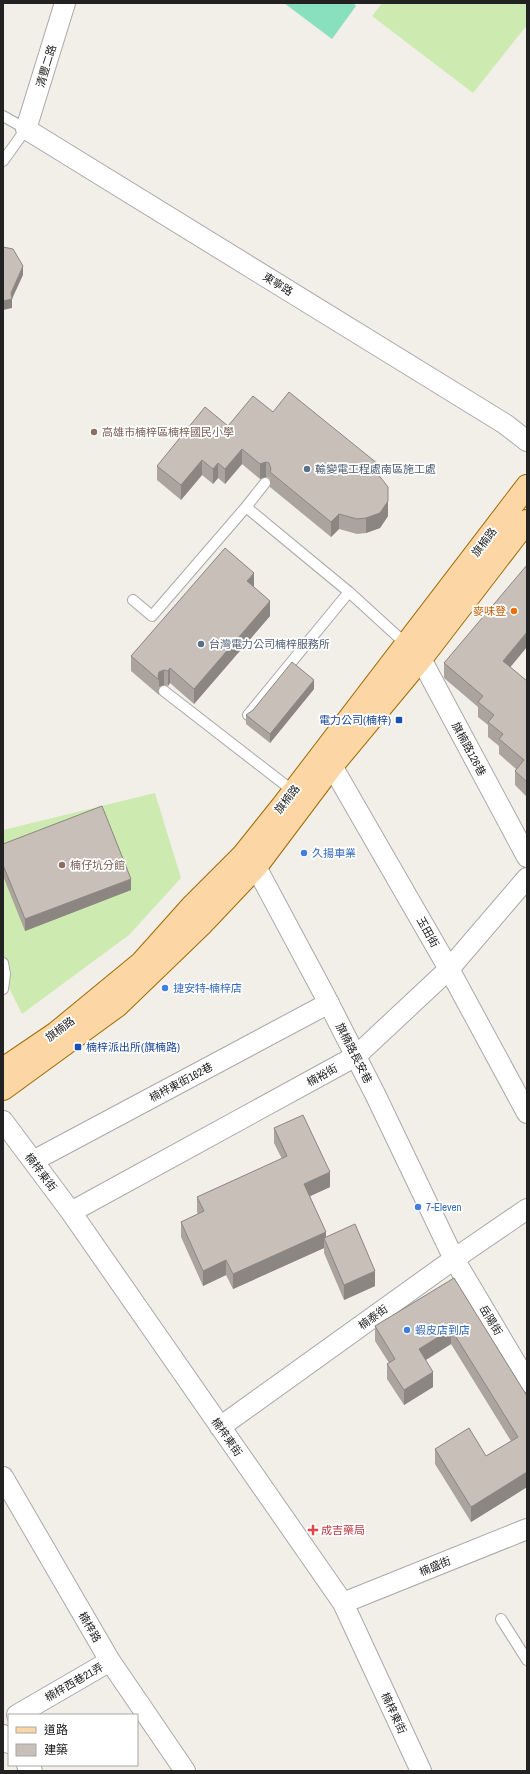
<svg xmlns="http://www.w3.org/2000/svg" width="530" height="1774" viewBox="0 0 530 1774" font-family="'Archivo Narrow','Noto Sans TC',sans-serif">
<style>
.grass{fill:#cdebb0}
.pitch{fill:#88e0be}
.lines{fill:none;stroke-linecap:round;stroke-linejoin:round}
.service-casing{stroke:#a9a9a9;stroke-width:12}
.minor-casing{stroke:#a9a9a9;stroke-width:22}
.primary-casing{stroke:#a06b00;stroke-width:24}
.service{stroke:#fff;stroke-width:10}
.minor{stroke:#fff;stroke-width:20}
.primary{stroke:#fcd6a4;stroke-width:22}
.wall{fill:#aba49e}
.shaded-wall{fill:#8b8681}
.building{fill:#c7bfb8;stroke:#8b8681}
.education-dot{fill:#8d6e63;stroke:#fff;stroke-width:1.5}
.service-dot{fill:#5c6f8a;stroke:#fff;stroke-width:1.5}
.food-dot{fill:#e8710a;stroke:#fff;stroke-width:1.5}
.transit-dot{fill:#1a4fb4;stroke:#fff;stroke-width:1.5}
.shop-dot{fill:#3f7fe0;stroke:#fff;stroke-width:1.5}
.health-dot{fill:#e0444e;stroke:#fff;stroke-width:1.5}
.labels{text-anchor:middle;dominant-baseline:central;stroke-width:3.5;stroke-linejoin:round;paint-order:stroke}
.street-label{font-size:11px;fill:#222;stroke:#fff}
.education-label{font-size:11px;fill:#785e54;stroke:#fff;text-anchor:start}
.service-label{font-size:11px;fill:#4e5e75;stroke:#fff;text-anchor:start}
.food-label{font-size:11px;fill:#c56008;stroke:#fff;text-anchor:end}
.transit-label{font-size:11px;fill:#164399;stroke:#fff;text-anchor:end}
.shop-label{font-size:11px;fill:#366cbe;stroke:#fff;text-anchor:start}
.health-label{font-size:11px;fill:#be3a42;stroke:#fff;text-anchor:start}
</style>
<rect width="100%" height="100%" fill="#f2efe9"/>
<!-- grass -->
<path class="grass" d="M 382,3 L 527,3 L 527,25 L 473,93 L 372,16 Z
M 155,793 L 181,878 L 129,935 L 22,1014 L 3,976 L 3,830 Z"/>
<!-- pitch -->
<path class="pitch" d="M 284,3 L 353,3 L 356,6 L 332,39 Z"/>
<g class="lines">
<defs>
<path id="service" d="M 3,116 L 26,129 L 3,161
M 246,507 L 265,483
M 133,600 L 152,616 L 246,507 L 349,592 L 406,644
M 164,691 L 293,791
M 248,715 L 349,592
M 3,963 L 5,974 L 3,989
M 501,1619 L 527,1660"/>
<path id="minor" d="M 65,3 L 26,129 L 505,424 L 527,441
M 410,648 L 421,659 L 527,857
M 321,757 L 332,766 L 449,969 L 527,1113
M 244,856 L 256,867 L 324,994 L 375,1094 L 454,1259 L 527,1382
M 3,1121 L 71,1212 L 343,1603 L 421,1771
M 33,1161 L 329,1003
M 71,1212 L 356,1056 L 449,969 L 527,878
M 220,1427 L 454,1259 L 527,1209
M 3,1477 L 110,1661 L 185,1771
M 343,1603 L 527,1529
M 17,1715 L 110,1661
M 3,1735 L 9,1743
M 27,1765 L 32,1771"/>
<path id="primary" d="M 3,1069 L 56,1033 L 141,963 L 192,906 L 243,855 L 283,805 L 527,486
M 3,1089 L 117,1006 L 203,923 L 256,867 L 332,766 L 421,659 L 527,521"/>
</defs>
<!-- service casing -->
<use href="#service" class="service-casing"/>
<!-- minor casing -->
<use href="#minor" class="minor-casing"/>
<!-- primary casing -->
<use href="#primary" class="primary-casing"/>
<!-- service -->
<use href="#service" class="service"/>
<!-- minor -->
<use href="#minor" class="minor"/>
<!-- primary -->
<use href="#primary" class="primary"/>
</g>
<!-- wall -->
<path class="wall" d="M 273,412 L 378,474 L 388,516 L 380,528 L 366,533 L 357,534 L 339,529 L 331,537 L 270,487 L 270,480 L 269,478 L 266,477 L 260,479 L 242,464 L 225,484 L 218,478 L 213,484 L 202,475 L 181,500 L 157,480 L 157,466 L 228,426 Z
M 254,587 L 270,616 L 194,704 L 170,683 L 168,686 L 164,685 L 159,687 L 159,695 L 131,671 L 131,656 Z
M 444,663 L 510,667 L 527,681 L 527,797 L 515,785 L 515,771 L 516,769 L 499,754 L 499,746 L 488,737 L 488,725 L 478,717 L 478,707 L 444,678 Z
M 314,689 L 270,743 L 246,724 L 246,715 Z
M 3,844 L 131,890 L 25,931 L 3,876 Z
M 274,1128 L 330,1187 L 310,1196 L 326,1237 L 375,1286 L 344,1300 L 324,1253 L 324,1248 L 233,1289 L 226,1275 L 203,1286 L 181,1237 L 181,1222 L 198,1214 L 197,1212 L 197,1197 L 282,1159 L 274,1143 Z
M 454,1278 L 527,1396 L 527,1487 L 471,1522 L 435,1464 L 435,1449 L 486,1456 L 511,1441 L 451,1344 L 426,1360 L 433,1387 L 404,1405 L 387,1379 L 387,1364 L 389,1363 L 375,1341 L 375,1326 Z"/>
<!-- shaded-wall -->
<path class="shaded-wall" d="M 23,266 L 23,275 L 12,299 L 12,308 L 3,310 L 3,301 L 11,293 Z
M 242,449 L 242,464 L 225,484 L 225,469 Z
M 202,460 L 202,475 L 181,500 L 181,485 Z
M 266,462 L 266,477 L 260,479 L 260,464 Z
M 218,463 L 218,478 L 213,484 L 213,469 Z
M 378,464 L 378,479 L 374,469 Z
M 388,487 L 388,516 L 380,528 L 366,533 L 366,518 Z
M 339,514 L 339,529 L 331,537 L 331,522 Z
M 254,573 L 254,588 L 247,581 Z
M 270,601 L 270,616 L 194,704 L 194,689 Z
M 527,632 L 527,647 L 503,676 L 503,661 Z
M 170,668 L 170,683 L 168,686 L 168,671 Z
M 164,670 L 164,685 L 159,687 L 159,680 L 158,676 L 159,672 Z
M 314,680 L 314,689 L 270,743 L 270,734 Z
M 131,879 L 131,890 L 25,931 L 25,919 Z
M 330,1172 L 330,1187 L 304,1199 L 304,1184 Z
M 326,1232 L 326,1243 L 324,1238 L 324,1248 L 233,1289 L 233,1274 Z
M 226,1260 L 226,1275 L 203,1286 L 203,1271 Z
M 375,1271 L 375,1286 L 344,1300 L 344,1285 Z
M 451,1329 L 451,1344 L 419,1364 L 419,1349 Z
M 433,1372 L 433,1387 L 404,1405 L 404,1390 Z
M 527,1472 L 527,1487 L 471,1522 L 471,1507 Z"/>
<!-- building -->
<path class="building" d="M 3,247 L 13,249 L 23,266 L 11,293 L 12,299 L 3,301 Z
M 289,392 L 378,464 L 374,469 L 388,487 L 388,501 L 380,513 L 366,518 L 357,519 L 339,514 L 331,522 L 270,472 L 271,469 L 269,463 L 266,462 L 260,464 L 242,449 L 225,469 L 218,463 L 213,469 L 202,460 L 181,485 L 157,466 L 205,407 L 228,426 L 253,396 L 273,412 Z
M 225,548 L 254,573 L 247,581 L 270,601 L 194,689 L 170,668 L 168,671 L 164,670 L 159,672 L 158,676 L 159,680 L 131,656 Z
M 527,565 L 527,632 L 503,661 L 527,681 L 527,782 L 515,771 L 524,760 L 499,739 L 503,734 L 488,722 L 494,715 L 478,702 L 483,696 L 444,663 Z
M 292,662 L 314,680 L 270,734 L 246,715 L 253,710 Z
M 102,806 L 131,879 L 25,919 L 3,865 L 3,844 Z
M 303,1115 L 330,1172 L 304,1184 L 326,1232 L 233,1274 L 226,1260 L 203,1271 L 181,1222 L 204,1211 L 197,1197 L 287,1156 L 274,1128 Z
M 355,1224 L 375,1271 L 344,1285 L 324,1238 Z
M 454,1278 L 527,1396 L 527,1472 L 471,1507 L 435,1449 L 469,1428 L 486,1456 L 518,1437 L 451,1329 L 419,1349 L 433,1372 L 404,1390 L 387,1364 L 395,1359 L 375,1326 Z"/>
<!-- markers -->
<g class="education-dot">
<circle cx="94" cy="432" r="4"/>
<circle cx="62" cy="865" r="4"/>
</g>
<g class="service-dot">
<circle cx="307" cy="469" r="4"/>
<circle cx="201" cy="644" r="4"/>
</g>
<circle class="food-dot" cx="514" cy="611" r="4"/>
<g class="transit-dot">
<rect x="395" y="716" width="8" height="8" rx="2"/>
<rect x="74" y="1043" width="8" height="8" rx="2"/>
</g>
<g class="shop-dot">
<circle cx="304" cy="853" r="4"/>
<circle cx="165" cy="988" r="4"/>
<circle cx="418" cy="1207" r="4"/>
<circle cx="407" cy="1330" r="4"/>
</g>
<path class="health-dot" d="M311 1524h4v4h4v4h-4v4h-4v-4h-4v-4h4z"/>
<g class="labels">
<!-- street labels -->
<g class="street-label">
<text transform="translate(46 66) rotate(-73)">清豐二路</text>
<text transform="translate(278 284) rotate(32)">東寧路</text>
<text transform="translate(484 542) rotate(-53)">旗楠路</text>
<text transform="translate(469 749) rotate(62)">旗楠路126巷</text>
<text transform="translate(287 799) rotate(-52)">旗楠路</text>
<text transform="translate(428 932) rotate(61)">玉田街</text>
<text transform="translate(60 1029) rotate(-37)">旗楠路</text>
<text transform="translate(354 1053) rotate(63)">旗楠路長安巷</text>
<text transform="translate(322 1075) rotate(-29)">楠裕街</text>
<text transform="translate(181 1082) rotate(-28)">楠梓東街162巷</text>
<text transform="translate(41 1172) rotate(53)">楠梓東街</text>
<text transform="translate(373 1317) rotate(-36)">楠泰街</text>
<text transform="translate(491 1320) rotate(59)">岳陽街</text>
<text transform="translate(227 1437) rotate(55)">楠梓東街</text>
<text transform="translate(435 1566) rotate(-22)">楠盛街</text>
<text transform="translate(90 1627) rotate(60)">楠梓路</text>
<text transform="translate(74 1682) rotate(-30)">楠梓西巷21弄</text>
<text transform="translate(394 1713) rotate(65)">楠梓東街</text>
</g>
<!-- education labels -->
<g class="education-label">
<text x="102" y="432">高雄市楠梓區楠梓國民小學</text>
<text x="70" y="865">楠仔坑分館</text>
</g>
<!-- service labels -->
<g class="service-label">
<text x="315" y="469">輸變電工程處南區施工處</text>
<text x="209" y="644">台灣電力公司楠梓服務所</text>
</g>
<!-- food labels -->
<g class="food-label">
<text x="506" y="611">麥味登</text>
</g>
<!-- transit labels -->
<g class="transit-label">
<text x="391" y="720">電力公司(楠梓)</text>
<text x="86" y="1047" text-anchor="start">楠梓派出所(旗楠路)</text>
</g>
<!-- shop labels -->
<g class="shop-label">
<text x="312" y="853">久揚車業</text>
<text x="173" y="988">捷安特-楠梓店</text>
<text x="426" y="1207">7-Eleven</text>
<text x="415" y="1330">蝦皮店到店</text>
</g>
<!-- health labels -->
<g class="health-label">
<text x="321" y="1530">成吉藥局</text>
</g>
</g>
<!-- border -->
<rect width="530" height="1774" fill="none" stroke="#222222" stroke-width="8"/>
<!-- legend -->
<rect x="8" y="1714" width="130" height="52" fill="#ffffff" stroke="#a7a7a7"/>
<rect x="16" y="1727" width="20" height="6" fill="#fcd6a4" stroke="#a7a7a7"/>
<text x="44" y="1734" font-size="12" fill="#222222">道路</text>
<rect x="16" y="1744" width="20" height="12" fill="#c7bfb8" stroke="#a7a7a7"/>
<text x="44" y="1754" font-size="12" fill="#222222">建築</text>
</svg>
